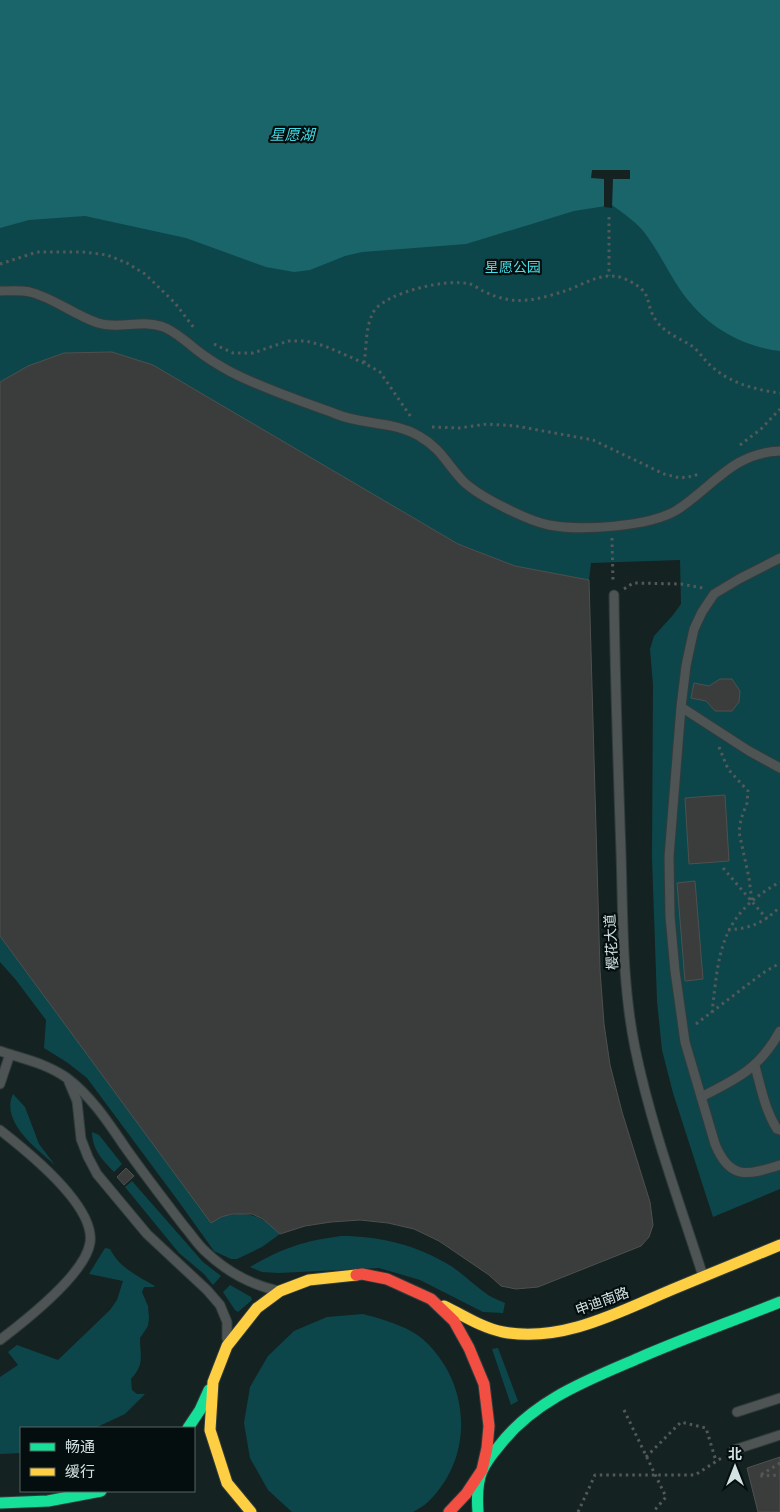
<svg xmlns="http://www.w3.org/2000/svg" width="780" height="1512" viewBox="0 0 780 1512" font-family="Ubuntu,'Noto Sans SC',sans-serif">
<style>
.green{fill:#0d464a}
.water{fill:#1a656a}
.pier{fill:#152222}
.building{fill:#3a3d3c;stroke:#4e504e}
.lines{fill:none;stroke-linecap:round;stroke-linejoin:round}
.lane-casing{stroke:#303c3c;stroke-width:11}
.fast-casing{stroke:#303c3c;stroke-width:13}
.slow-casing{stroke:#303c3c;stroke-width:13}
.jam-casing{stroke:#303c3c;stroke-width:13}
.path{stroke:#535959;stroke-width:3;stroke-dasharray:2.5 4;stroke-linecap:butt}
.lane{stroke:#4e5353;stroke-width:9}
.fast{stroke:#16e098;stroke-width:11}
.slow{stroke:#ffcf43;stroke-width:11}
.jam{stroke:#f24e42;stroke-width:11}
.labels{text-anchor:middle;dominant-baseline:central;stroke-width:4.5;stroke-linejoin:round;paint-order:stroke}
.park-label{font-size:14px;fill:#48dee7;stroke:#050e0f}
.street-label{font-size:14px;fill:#d2e1e1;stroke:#050e0f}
.water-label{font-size:15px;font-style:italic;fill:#42d9e2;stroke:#050e0f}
</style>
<rect width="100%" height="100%" fill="#152222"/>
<!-- green -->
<path class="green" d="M 0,0 L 780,0 L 780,1189 L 713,1217 L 673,1093 L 662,1050 L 657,1001 L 652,858 L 653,685 L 650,649 L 654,636 L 673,615 L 681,604 L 680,560 L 591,563 L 589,580 L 515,566 L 458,544 L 285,443 L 112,352 L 64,353 L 28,367 L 0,382 Z
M 0,936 L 221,1217 C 245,1210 263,1215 280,1234 L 262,1247 L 237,1259 L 231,1259 L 214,1251 L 179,1202 L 87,1078 L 68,1063 L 44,1048 L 46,1020 L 16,980 L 0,962 Z
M 13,1094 L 25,1107 L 39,1144 L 55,1165 C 37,1149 0,1122 13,1094 Z
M 92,1132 L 99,1135 L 122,1164 L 114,1172 C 102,1160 92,1149 92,1132 Z
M 132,1181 L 203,1262 L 221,1276 L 213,1285 L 204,1274 L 179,1253 L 125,1187 Z
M 341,1236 C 380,1236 417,1245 451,1266 C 463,1274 473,1284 484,1292 C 490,1297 498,1300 505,1303 L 503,1313 L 483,1312 L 420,1280 L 379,1268 L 279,1273 L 262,1272 L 250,1267 C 283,1248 303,1241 341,1236 Z
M 105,1248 L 110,1249 C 119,1267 137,1276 155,1286 L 154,1287 L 144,1287 L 142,1292 L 148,1306 L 149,1318 L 148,1326 L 140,1338 C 140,1357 145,1363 131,1379 L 132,1390 L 137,1394 L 145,1394 L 125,1414 L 95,1428 L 21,1428 L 21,1453 L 0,1454 L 0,1377 L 18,1365 L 8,1352 L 17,1345 L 58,1360 L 110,1310 L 117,1300 L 123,1281 L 89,1274 Z
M 230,1285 L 251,1297 L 252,1300 L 238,1312 L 235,1310 L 223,1292 Z
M 363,1314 C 385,1320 412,1327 428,1344 C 471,1388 473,1457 429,1501 C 424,1506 418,1509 413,1512 L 292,1512 L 268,1490 L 250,1458 L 244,1423 L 250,1387 L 268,1356 L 294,1331 L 327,1317 Z
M 498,1348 L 518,1401 L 511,1405 L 492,1349 Z"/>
<!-- water -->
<path class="water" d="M 0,0 L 780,0 L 780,351 C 739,346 705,325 681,291 C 668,272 658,250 644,232 C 635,221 623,213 612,205 L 574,211 L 466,244 L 362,252 L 345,256 L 310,270 L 294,272 L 266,267 L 186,238 L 85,216 L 29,220 L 0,228 Z"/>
<!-- pier -->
<path class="pier" d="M 592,170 L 630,170 L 630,179 L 613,179 L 612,208 L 604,207 L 604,179 L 591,178 Z"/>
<!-- building -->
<path class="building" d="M 112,352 L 153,365 L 458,544 L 515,566 L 589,580 L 600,970 L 604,1024 L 610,1065 L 622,1112 L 650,1202 L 653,1225 L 649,1237 L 641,1246 L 538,1287 L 516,1289 L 501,1286 L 489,1275 L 439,1241 L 414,1229 L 388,1223 L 360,1220 L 331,1222 L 305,1226 L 280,1234 L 263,1219 L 252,1214 L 232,1214 L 221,1217 L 211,1223 L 0,936 L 0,382 L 28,366 L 64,353 Z
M 720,679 L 732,679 L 740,691 L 739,702 L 732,711 L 715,711 L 706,701 L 691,698 L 694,683 L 709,686 Z
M 725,795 L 729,861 L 689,864 L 685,798 Z
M 695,881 L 703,979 L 685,981 L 677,883 Z
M 126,1168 L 134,1176 L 124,1185 L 117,1177 Z
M 780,1457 L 780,1512 L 758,1512 L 747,1468 Z"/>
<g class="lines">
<defs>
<path id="lane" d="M 0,291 C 10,291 20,290 30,292 C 54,298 74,315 98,323 C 120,330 144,318 166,328 C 178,334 188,343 198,351 C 208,359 220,366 231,372 C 264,389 301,401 336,414 C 362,425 394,421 419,436 C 442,449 447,465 464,482 C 480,497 528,521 549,525 C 581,531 649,527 677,510 C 714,486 732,453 780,451
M 780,558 L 739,579 L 714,594 L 702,612 L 694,629 L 690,647 L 686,666 L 681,707 L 669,857 L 670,916 L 675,971 L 685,1042 L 715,1144 C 730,1181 748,1175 780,1165
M 614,595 C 615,680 618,766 621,852 C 623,917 622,984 635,1048 C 651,1126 679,1201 703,1276
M 681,707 L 749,751 L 780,768
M 0,1051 C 23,1059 46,1063 67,1078 C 91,1096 108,1122 125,1147 C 144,1174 164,1200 184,1226 C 191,1234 198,1245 206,1252 C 225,1270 250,1284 275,1290
M 755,1066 C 761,1088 765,1110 777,1129 L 780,1130
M 69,1082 L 77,1101 L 81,1139 L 88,1157 L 97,1174 L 147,1234 L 207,1290 L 220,1305 L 227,1322 L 227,1339
M 0,1084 L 10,1054
M 701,1097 C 737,1079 760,1068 780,1031
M 0,1130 C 27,1151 96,1206 90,1243 C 85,1274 25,1321 0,1340
M 737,1412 L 780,1398
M 734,1450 L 780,1435"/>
<path id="fast" d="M 188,1428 L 200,1410 L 209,1390
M 0,1503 L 48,1501 L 101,1491
M 478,1512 C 477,1499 477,1483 482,1471 C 486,1462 493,1453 499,1446 C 534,1400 588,1380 639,1358 C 685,1338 733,1321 780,1302"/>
<path id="slow" d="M 444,1306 C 463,1315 482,1328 503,1332 C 562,1343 619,1312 671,1290 C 707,1275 744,1260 780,1245
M 251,1512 L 227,1483 L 210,1430 L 213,1382 L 227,1346 L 257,1308 L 280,1291 L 309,1280 L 356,1275"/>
<path id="jam" d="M 356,1275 L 362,1274 L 387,1279 L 431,1299 L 454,1321 L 469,1348 L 484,1384 L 489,1426 L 487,1448 L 482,1470 L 466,1494 L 449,1512"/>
</defs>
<!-- lane casing -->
<use href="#lane" class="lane-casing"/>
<!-- fast casing -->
<use href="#fast" class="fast-casing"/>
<!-- slow casing -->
<use href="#slow" class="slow-casing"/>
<!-- jam casing -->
<use href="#jam" class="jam-casing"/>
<!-- path -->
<path class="path" d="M 609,217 L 609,276
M 0,264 L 37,252 L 83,252 L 107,255 L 127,263 L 145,274 L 175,303 L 194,328
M 214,344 L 233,353 L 253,353 L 288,341 L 306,341 L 325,346 L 364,363 L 380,372 L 411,417
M 364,363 C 367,346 365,326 374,311 C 387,292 448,278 470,284 C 474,285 479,289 483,291 C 498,298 511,302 527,300 C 540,299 555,294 568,290 C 586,283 605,270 625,279 C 657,293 642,303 658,323 C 667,334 681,339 692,346 C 699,351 704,360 710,365 C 729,383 756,390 780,393
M 432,427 L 459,428 L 487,424 L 516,426 L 593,440 L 664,474 L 680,478 L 694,476 L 700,473
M 740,445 L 761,429 L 780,409
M 612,538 L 613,582
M 624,589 L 633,583 L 681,584 L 703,588
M 719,747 L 728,769 L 748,791 L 747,803 L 741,819 L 739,832 L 749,878 L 752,902
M 723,868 L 767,919
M 728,930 C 752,928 763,923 780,907
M 712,1013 C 719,951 720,915 780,882
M 696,1024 L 763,973 L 780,963
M 624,1410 L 666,1497 L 653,1512
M 646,1457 L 681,1422 L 706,1428 L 716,1461
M 780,1463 L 759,1476 L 780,1475
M 578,1512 L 595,1475 L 695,1475 L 723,1457"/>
<!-- lane -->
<use href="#lane" class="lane"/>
<!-- fast -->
<use href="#fast" class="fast"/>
<!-- slow -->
<use href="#slow" class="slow"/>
<!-- jam -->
<use href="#jam" class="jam"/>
</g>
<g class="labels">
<!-- park labels -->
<g class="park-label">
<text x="513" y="267">星愿公园</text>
</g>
<!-- street labels -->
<g class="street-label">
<text transform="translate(611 942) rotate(-93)">樱花大道</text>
<text transform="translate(602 1301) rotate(-20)">申迪南路</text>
</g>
<!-- water labels -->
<g class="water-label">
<text x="292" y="134">星愿湖</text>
</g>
</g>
<!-- legend -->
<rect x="20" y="1427" width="175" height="65" fill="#050e0f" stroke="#576263"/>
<rect x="30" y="1443" width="25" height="8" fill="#16e098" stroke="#576263"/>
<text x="65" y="1452" font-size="15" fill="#d2e1e1">畅通</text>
<rect x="30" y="1468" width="25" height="8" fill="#ffcf43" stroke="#576263"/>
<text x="65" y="1477" font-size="15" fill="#d2e1e1">缓行</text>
<!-- north arrow -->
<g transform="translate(735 1467)" stroke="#050e0f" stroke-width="4" paint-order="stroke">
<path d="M0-4L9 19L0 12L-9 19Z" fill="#d2e1e1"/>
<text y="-8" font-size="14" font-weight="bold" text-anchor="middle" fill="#d2e1e1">北</text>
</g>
</svg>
